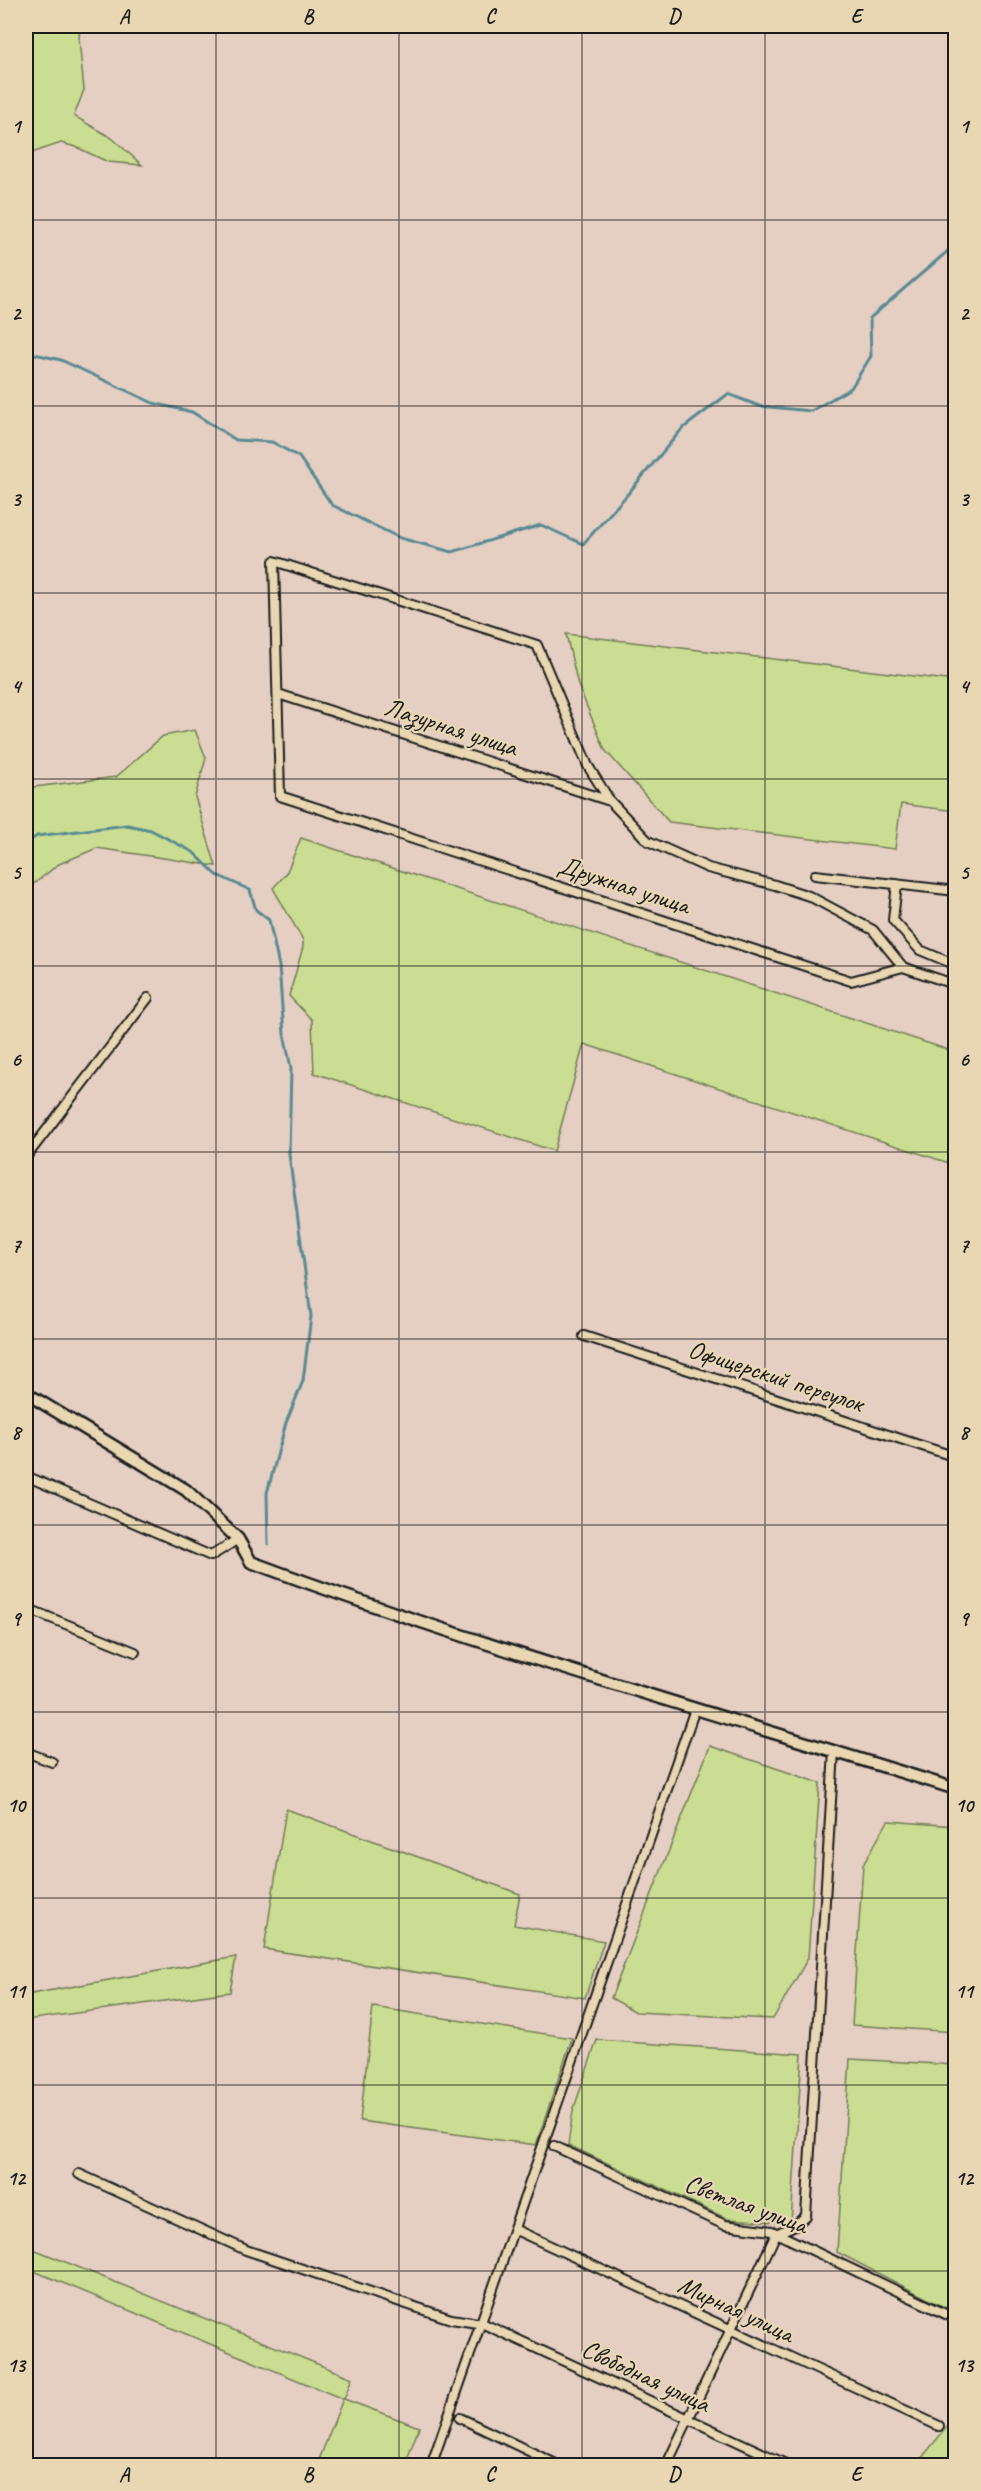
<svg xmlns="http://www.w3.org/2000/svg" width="981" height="2491" viewBox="0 0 981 2491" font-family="Caveat,sans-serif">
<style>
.green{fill:#cadd92;stroke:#737c57;stroke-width:1.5}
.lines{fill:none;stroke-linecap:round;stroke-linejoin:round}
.stream{stroke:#5a8a92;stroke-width:3}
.street-casing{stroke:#1c1c1c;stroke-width:12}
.secondary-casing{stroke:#1c1c1c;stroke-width:15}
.street{stroke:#e9d7b4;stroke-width:8}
.secondary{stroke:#e9d7b4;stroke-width:10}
.grid{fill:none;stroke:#1c1c1c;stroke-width:1.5;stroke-opacity:0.55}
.labels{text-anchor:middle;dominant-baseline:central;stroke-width:4.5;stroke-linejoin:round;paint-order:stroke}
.street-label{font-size:26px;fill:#1c1c1c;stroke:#e9d7b4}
.neatline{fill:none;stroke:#1c1c1c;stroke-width:2}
.grid-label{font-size:20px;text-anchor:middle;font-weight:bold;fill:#1c1c1c}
</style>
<rect width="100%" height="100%" fill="#e5cec2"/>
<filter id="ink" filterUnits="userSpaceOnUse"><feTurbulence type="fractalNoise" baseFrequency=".0167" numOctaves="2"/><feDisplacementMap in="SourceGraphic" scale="12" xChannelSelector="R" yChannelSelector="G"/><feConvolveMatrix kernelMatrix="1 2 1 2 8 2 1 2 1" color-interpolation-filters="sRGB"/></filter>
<g filter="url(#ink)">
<!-- green -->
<path class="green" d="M 26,26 L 80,26 L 79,39 L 84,90 L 74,116 L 112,138 L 142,165 L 108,162 L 76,147 L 61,143 L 26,155 Z
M 566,634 L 955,681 L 955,811 L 901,804 L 895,849 L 669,822 L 605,750 L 578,685 Z
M 195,730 L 206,758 L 195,797 L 216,866 L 97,848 L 59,864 L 26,890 L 26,788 L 116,777 L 163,736 Z
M 301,838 L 955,1052 L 955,1165 L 584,1044 L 554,1151 L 314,1073 L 312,1020 L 289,996 L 303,947 L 303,940 L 273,888 L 286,874 Z
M 710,1746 L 820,1783 L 808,1958 L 773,2019 L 636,2012 L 611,1998 Z
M 286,1809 L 520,1894 L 514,1925 L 604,1941 L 585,1998 L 264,1949 Z
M 888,1821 L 955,1826 L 955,2032 L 852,2025 L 863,1865 Z
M 236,1957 L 230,1992 L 26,2020 L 26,1995 Z
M 373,2007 L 572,2038 L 536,2145 L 360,2121 Z
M 597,2040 L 802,2054 L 791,2223 L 728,2219 L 568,2145 L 573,2111 Z
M 850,2059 L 955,2065 L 955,2313 L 837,2252 Z
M 26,2246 L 352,2378 L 344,2399 L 419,2427 L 405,2465 L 317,2465 L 343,2399 L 34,2271 L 26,2291 Z
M 955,2417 L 955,2465 L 916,2465 Z"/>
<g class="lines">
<!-- stream -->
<path class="stream" d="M 26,352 L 61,360 L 153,403 L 192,412 L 236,440 L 272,442 L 299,457 L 332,505 L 400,538 L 452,552 L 541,525 L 583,544 L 626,496 L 682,429 L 728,394 L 759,406 L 811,411 L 851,388 L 871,356 L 870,318 L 956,244
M 26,843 L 37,836 L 127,825 L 151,830 L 193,852 L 217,875 L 250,890 L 256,910 L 269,920 L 279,966 L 284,1034 L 291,1068 L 289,1154 L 311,1316 L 303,1381 L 286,1423 L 267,1493 L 268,1544"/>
<defs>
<path id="street" d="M 278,694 L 610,801
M 815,875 L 956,891
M 897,884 L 893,920 L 920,950 L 956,965
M 903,967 L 873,930 L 809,896 L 775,885 L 708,868 L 648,841 L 610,801 L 588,766 L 537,645 L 274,561 L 280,796 L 851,981 L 903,967 L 956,985
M 26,1157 L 148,998
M 584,1336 L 956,1457
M 26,1476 L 211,1556 L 238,1539
M 26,1608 L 135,1652
M 26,1752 L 52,1762
M 554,2146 L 725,2225 L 772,2231 L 956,2319
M 79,2174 L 246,2250 L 451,2319 L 484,2324 L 790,2466
M 516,2230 L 939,2426
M 460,2418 L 560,2466
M 431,2466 L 695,1709
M 666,2466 L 776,2234 L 795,2225 L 806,2216 L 834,1751"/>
<path id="secondary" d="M 26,1393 L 186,1490 L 238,1539 L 251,1562 C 482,1648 720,1715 956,1789"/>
</defs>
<!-- street casing -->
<use href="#street" class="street-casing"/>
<!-- secondary casing -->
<use href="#secondary" class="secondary-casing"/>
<!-- street -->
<use href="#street" class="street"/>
<!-- secondary -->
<use href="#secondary" class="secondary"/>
</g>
</g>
<!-- grid -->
<path class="grid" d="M 216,26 L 216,2466M 399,26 L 399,2466M 582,26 L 582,2466M 765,26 L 765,2466M 26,220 L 956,220M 26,406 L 956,406M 26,593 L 956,593M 26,779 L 956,779M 26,966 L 956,966M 26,1152 L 956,1152M 26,1339 L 956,1339M 26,1525 L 956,1525M 26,1712 L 956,1712M 26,1898 L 956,1898M 26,2085 L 956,2085M 26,2271 L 956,2271"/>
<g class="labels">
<!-- street labels -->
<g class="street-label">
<text transform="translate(451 727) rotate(18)">Лазурная улица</text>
<text transform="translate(624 885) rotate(18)">Дружная улица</text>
<text transform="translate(776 1376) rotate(18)">Офицерский переулок</text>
<text transform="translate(746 2204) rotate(20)">Светлая улица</text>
<text transform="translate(736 2309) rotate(25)">Мирная улица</text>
<text transform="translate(646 2376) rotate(25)">Свободная улица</text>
</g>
</g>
<!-- margin -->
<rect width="981" height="2491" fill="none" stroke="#e9d7b4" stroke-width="66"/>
<rect x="33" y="33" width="915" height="2425" class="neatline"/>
<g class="grid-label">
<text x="124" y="23">A</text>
<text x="308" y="23">B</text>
<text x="490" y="23">C</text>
<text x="674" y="23">D</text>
<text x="856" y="23">E</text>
<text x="16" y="133">1</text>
<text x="964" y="133">1</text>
<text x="16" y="320">2</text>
<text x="964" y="320">2</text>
<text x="16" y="506">3</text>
<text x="964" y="506">3</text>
<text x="16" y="693">4</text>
<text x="964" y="693">4</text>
<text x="16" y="879">5</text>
<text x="964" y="879">5</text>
<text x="16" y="1066">6</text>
<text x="964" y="1066">6</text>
<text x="16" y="1252">7</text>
<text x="964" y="1252">7</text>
<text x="16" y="1439">8</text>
<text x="964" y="1439">8</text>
<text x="16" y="1625">9</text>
<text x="964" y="1625">9</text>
<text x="16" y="1812">10</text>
<text x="964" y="1812">10</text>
<text x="16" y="1998">11</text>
<text x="964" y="1998">11</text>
<text x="16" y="2185">12</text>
<text x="964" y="2185">12</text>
<text x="16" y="2372">13</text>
<text x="964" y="2372">13</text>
<text x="124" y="2481">A</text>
<text x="308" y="2481">B</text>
<text x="490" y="2481">C</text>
<text x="674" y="2481">D</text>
<text x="856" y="2481">E</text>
</g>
</svg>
